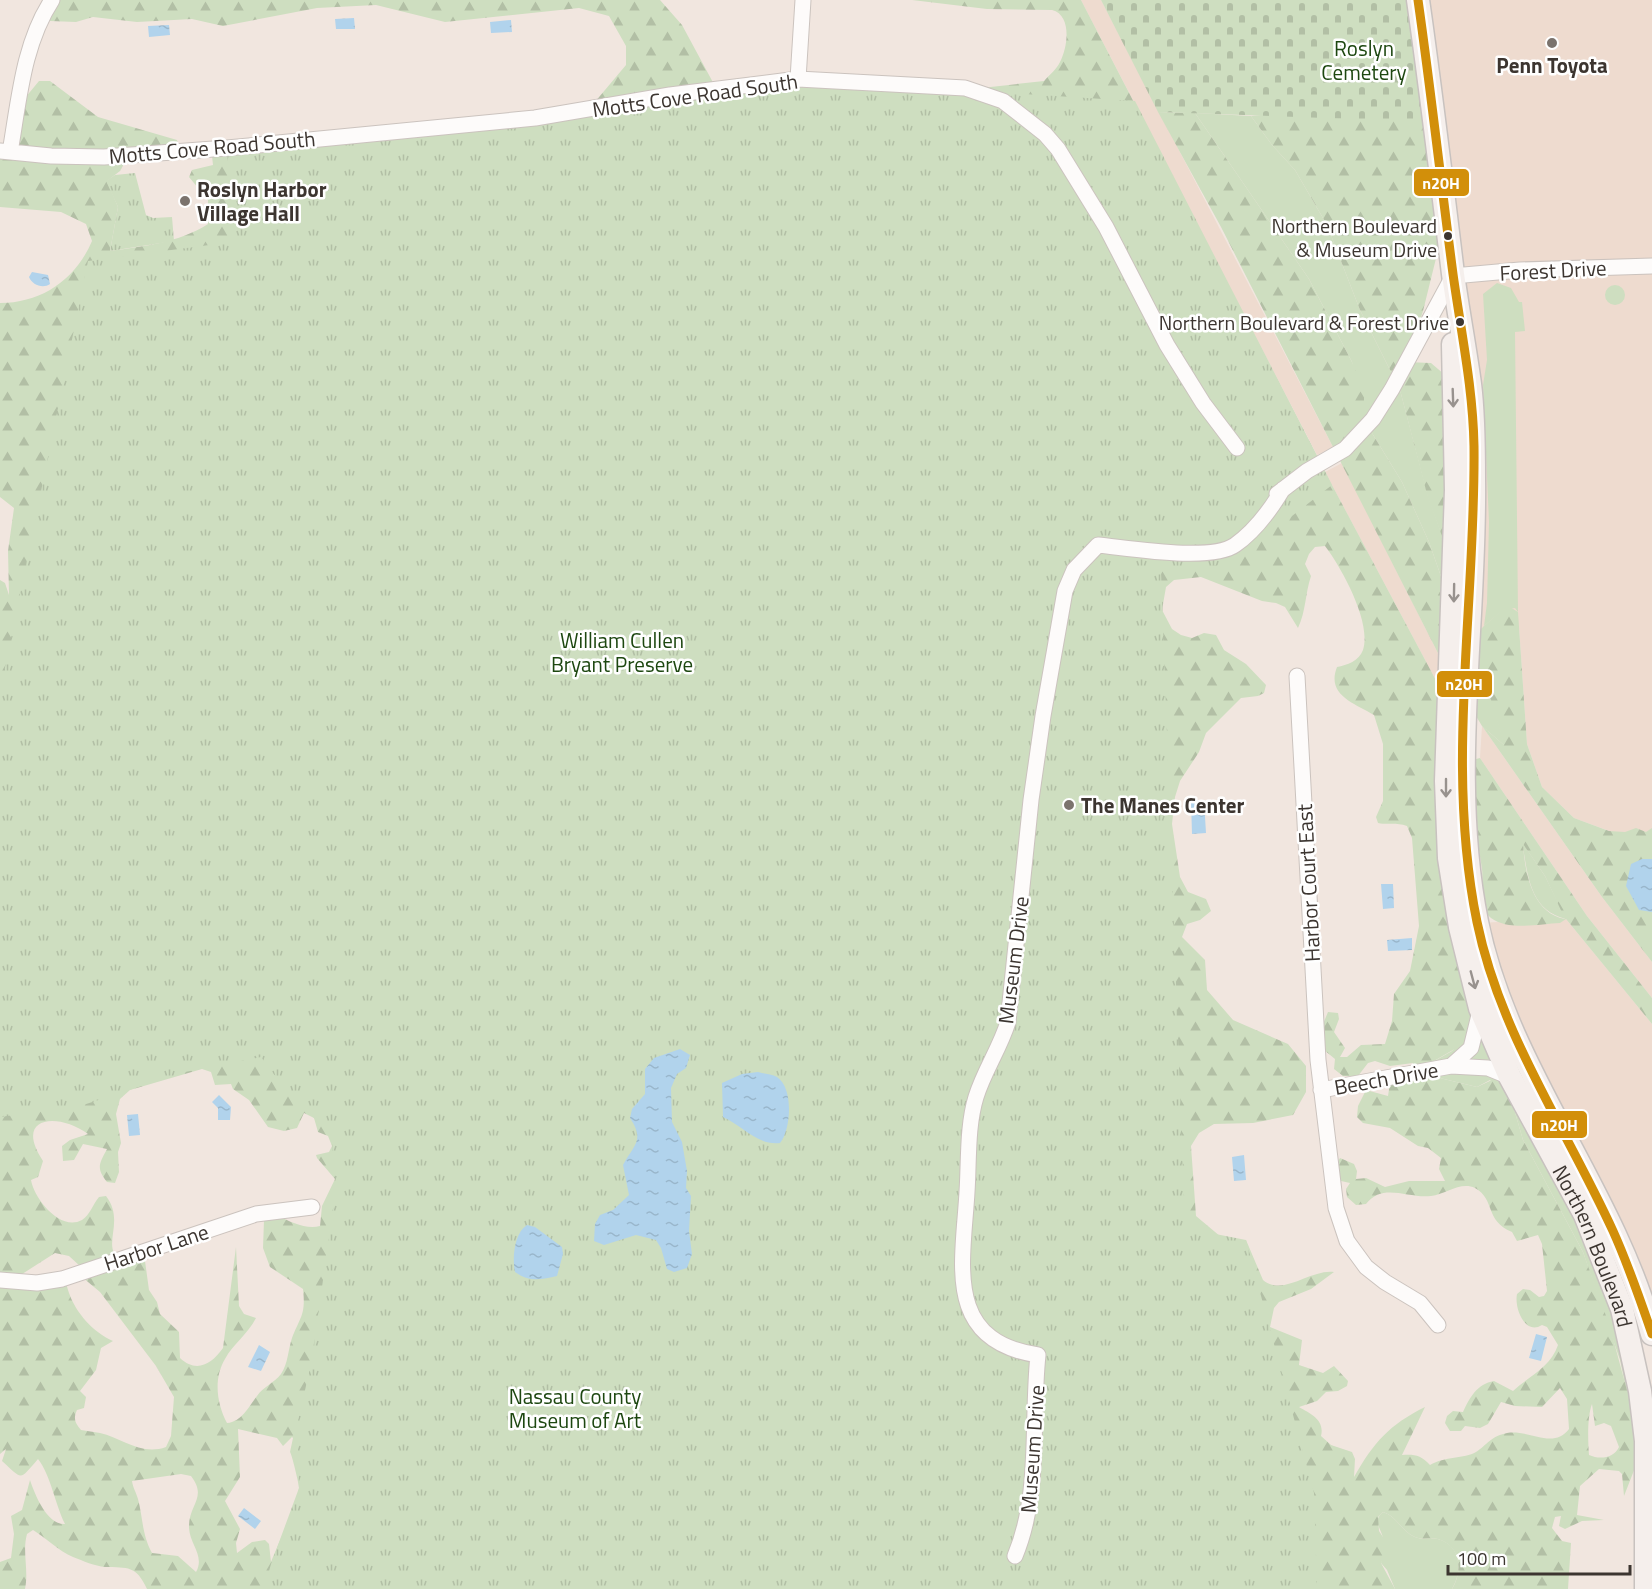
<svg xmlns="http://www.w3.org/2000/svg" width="1652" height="1589" viewBox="0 0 1652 1589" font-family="'Titillium Web',sans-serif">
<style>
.built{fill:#eedbcf}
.green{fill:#cedec0}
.forest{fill:url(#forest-firs);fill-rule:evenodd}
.cemetery{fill:url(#cemetery-stones)}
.park{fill:url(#park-tufts)}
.water{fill:url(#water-ripples)}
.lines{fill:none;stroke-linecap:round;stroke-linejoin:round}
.street-casing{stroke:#cbc3be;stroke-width:17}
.primary-casing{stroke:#c8c2bf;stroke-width:25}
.street{stroke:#fdfbfa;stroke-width:15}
.primary{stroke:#f5efec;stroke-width:22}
.bus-1-casing{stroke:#fff;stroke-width:14}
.bus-1{stroke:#d28f0a;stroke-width:9}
.oneway{stroke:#98928e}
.poi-dot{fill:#7b736d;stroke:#fff;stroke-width:2}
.bus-dot{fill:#3c3530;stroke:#fff;stroke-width:2}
.labels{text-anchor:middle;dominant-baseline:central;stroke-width:5;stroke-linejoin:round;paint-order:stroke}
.bus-label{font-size:20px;fill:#3c3530;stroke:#fff;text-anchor:end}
.park-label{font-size:21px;fill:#1d4710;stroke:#fff}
.poi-label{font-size:21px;font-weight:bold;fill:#3c3530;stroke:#fff;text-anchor:start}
.street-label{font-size:21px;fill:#3c3530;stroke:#fff}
.line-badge{stroke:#fff;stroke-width:2}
.badge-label{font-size:16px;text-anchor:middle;font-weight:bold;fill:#fff}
</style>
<defs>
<pattern id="forest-firs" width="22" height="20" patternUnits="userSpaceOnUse" patternTransform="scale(1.5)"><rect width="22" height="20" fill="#cedec0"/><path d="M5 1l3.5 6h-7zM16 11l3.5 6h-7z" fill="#b2bfa5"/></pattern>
<pattern id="cemetery-stones" width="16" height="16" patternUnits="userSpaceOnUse" patternTransform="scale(1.5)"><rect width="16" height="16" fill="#cedec0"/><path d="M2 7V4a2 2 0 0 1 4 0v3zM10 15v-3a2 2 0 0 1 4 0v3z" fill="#b2bfa5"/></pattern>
<pattern id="park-tufts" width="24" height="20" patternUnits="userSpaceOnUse" patternTransform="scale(1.5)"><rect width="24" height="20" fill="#cedec0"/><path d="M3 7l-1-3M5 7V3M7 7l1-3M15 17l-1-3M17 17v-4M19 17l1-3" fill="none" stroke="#b2bfa5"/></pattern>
<pattern id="water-ripples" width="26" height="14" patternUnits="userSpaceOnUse" patternTransform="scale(1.5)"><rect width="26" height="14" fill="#b1d3ec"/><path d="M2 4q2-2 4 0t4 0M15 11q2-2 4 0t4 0" fill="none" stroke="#99b6cb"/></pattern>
</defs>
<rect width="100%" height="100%" fill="#f1e6df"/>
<!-- built -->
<path class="built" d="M 1081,0 L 1101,0 L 1333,447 L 1317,455 Z
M 1418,0 L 1652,0 L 1652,837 L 1623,836 L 1574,818 L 1542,787 L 1527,744 L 1519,627 L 1469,641 L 1474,482 Z
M 1342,463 L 1441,659 L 1439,686 L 1325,472 Z
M 1482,726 L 1602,897 L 1652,962 L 1652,998 L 1587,916 L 1480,758 Z
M 1566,919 L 1652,1024 L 1652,1334 L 1553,1115 L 1477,923 Z"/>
<!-- green -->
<path class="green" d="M 1195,113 L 1251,116 L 1272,145 L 1295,170 L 1327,225 L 1360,310 L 1400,390 L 1428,496 L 1453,566 L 1452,608 L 1429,542 L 1402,482 L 1364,420 L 1352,362 L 1309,279 Z
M 1497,283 L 1511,288 L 1519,302 L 1522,302 L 1525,331 L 1515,332 L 1518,612 L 1515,608 L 1503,610 L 1484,626 L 1496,715 L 1505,746 L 1482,726 L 1467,701 L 1469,641 L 1484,626 L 1487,603 L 1489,522 L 1483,385 L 1487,360 L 1483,294 Z
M1605 295a10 10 0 1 1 20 0a10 10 0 1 1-20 0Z
M 1522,842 L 1545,876 L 1566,919 C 1529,910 1528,875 1522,842 Z
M 1475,1027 L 1601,1251 L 1630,1396 L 1628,1399 L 1620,1360 L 1583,1252 L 1523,1140 L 1512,1102 L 1490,1080 L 1477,1087 L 1415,1072 L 1452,1051 Z
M 1383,1512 C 1398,1517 1401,1531 1415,1537 C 1422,1540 1431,1537 1438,1539 C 1461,1545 1463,1571 1452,1589 L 1395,1589 L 1387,1570 L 1381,1563 C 1382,1556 1385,1546 1383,1538 C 1381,1528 1372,1521 1383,1512 Z"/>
<!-- forest -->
<path class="forest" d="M 52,0 L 660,0 L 682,25 L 716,88 L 963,90 L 1044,81 C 1049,75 1057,69 1060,62 C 1068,47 1072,15 1052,10 L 987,9 L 912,0 L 1081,0 L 1332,485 L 1439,686 L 1437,798 L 1480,1008 L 1465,1043 L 1415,1072 L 1477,1087 L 1494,1079 L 1501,1082 L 1512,1102 L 1523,1140 L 1583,1252 L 1610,1327 L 1633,1413 L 1640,1455 L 1624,1496 L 1622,1474 L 1619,1471 L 1599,1469 L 1580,1486 L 1577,1515 L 1604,1520 L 1582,1521 L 1565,1529 L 1559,1526 L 1561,1516 L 1555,1517 L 1552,1528 L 1562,1541 L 1571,1543 L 1568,1589 L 1452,1589 C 1463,1571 1461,1546 1438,1539 C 1431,1537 1422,1540 1415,1537 C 1401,1531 1398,1517 1383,1512 L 1378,1517 L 1379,1531 L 1389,1546 L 1381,1563 L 1395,1589 L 1179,1589 L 1171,1387 L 1158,462 L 439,1589 L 147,1589 C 136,1565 128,1568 105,1567 C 95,1566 83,1561 73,1557 C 59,1551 46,1538 33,1530 L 27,1534 C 22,1552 29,1570 25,1589 L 0,1589 L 0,1562 L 11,1558 L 14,1534 L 11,1516 L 22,1510 L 30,1480 C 35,1495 47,1525 65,1524 C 55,1504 51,1476 38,1459 C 19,1481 23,1480 2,1461 L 6,1449 L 0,1454 L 0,580 L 5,583 L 9,595 L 8,551 L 14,508 L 0,497 L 0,303 C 42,303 76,279 92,241 L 86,224 L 61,212 L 0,207 L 0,157 L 25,98 L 39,81 L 50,81 L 98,117 L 177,140 L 178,144 L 125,162 L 120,171 L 107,181 L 118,207 L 110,251 C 145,246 178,243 208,224 L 208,200 L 189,177 L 192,170 L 213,165 L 212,156 L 589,109 L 626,65 L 626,46 L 609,16 L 579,8 L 445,22 L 376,5 L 317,8 L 223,26 L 192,19 L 137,22 L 93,17 L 76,22 L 50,21 L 46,9 ZM 1325,546 C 1341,567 1372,622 1363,650 C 1359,661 1347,665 1337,667 C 1326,695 1354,703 1374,715 L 1383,744 L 1383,801 L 1376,817 L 1378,823 C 1388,825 1396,822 1407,826 L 1412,838 L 1419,926 L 1410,971 L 1394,994 L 1392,1021 L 1385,1044 L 1361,1045 L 1347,1057 L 1340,1057 L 1345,1048 L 1334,1032 L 1339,1019 L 1338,1013 L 1328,1012 L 1323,1024 L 1324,1050 L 1335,1059 L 1334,1069 L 1343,1076 L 1358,1076 L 1368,1063 L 1375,1061 L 1390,1066 L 1413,1063 L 1413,1067 L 1390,1083 L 1388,1096 L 1366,1090 L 1358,1106 L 1357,1117 L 1363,1123 L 1390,1128 L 1418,1146 L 1428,1148 L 1441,1158 L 1439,1169 L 1445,1181 L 1409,1181 L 1385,1187 L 1366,1178 L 1356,1179 L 1357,1171 L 1354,1164 L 1340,1158 C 1335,1165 1337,1173 1341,1181 L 1350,1183 L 1346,1189 L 1347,1197 L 1356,1205 L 1366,1204 C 1383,1182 1408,1199 1431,1196 C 1446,1194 1461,1181 1475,1188 C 1496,1200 1484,1220 1512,1232 L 1517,1241 L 1538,1235 L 1542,1244 L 1547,1291 L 1544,1296 L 1539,1297 L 1530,1290 L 1523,1289 L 1517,1294 C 1514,1308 1525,1336 1542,1325 L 1547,1327 L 1558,1345 C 1551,1367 1529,1376 1513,1391 L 1494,1381 C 1477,1384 1470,1397 1463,1412 L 1453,1411 L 1447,1416 L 1445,1423 L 1450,1431 L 1461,1431 L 1465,1426 L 1480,1428 L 1488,1424 L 1501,1402 L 1515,1406 L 1542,1407 L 1560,1388 L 1567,1399 L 1569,1429 C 1553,1450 1529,1429 1507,1433 C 1491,1436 1487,1445 1476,1452 C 1464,1459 1445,1456 1430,1465 C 1421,1455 1414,1454 1402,1455 L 1425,1407 C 1389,1425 1374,1442 1354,1477 L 1355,1459 L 1352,1452 L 1331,1445 L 1321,1436 C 1325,1420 1311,1414 1299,1407 L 1317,1401 L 1326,1392 L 1338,1391 L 1347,1386 L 1348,1381 L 1334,1366 L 1323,1373 L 1299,1365 L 1302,1340 L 1270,1327 L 1274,1308 L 1279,1302 L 1311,1289 L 1334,1272 C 1310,1269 1283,1297 1263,1280 L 1246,1240 L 1236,1265 L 1227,1242 L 1196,1216 L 1191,1146 L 1199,1133 L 1214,1124 L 1253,1123 L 1293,1115 L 1306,1092 L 1306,1066 L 1288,1044 L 1233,1020 L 1207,990 L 1205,960 L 1182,937 L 1187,924 L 1200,920 L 1211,911 L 1206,899 L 1188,892 L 1180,877 L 1172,824 L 1175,797 L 1180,781 L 1199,752 L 1206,733 L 1241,698 L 1258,696 L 1264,693 L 1266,685 L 1246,664 L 1224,650 L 1216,635 L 1204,633 L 1192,638 L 1181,635 L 1172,629 L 1162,610 L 1166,587 L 1174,580 L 1201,577 L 1262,601 L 1276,603 L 1285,607 L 1298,628 C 1306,611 1305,594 1311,576 L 1305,564 L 1309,554 L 1315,547 ZM 202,1069 L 211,1072 L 215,1085 L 231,1084 L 233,1089 L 249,1100 L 268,1127 L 284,1131 L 297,1128 L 304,1113 L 314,1118 L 318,1132 L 328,1136 L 332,1146 L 329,1152 L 316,1155 L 317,1158 L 335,1179 L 322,1206 L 320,1226 C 307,1230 290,1222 279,1216 L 264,1220 L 263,1248 L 270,1267 L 303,1289 C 306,1315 300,1317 292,1338 C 288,1350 288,1364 281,1374 C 274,1383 263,1387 257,1396 C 249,1406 242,1422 227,1423 C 217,1404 213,1379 225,1359 C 233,1344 248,1334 256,1318 L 244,1314 L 239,1306 L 236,1247 L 223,1348 C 211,1365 196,1373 180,1358 L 179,1332 L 160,1314 L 157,1302 L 149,1290 L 145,1261 L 114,1253 C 107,1239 123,1218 106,1196 L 99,1197 C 93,1204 90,1215 82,1220 C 60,1232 34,1198 31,1180 L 38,1177 L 43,1161 C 13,1116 58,1112 88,1134 L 70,1140 L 62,1146 L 63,1161 L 74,1160 L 83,1144 L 107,1149 C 99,1164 96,1168 107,1182 L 115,1183 L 119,1172 L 118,1152 L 121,1143 L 116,1114 L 120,1099 L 130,1090 ZM 55,1253 L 69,1256 L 81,1267 L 82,1277 L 100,1292 L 156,1366 L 174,1397 L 171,1436 L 166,1447 C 141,1456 122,1438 100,1433 C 94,1432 87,1431 81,1430 C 75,1423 73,1419 77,1410 L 84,1408 L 86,1397 L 80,1391 L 96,1370 L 101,1348 L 113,1341 C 93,1332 76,1313 69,1293 C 66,1284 66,1279 59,1272 L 53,1272 L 48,1277 L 19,1276 ZM 1592,1404 L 1595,1426 L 1604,1423 L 1611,1426 L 1619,1447 C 1614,1458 1600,1460 1589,1455 C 1588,1441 1587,1417 1592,1404 ZM 238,1429 L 277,1438 L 283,1446 L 292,1437 L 293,1438 L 290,1452 C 292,1455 299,1484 299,1488 C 298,1500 277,1547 271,1562 L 269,1544 L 265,1540 L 252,1542 L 237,1553 L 236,1543 L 240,1529 L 225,1501 L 240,1477 ZM 181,1474 L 191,1476 C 208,1498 188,1505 189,1528 C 190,1545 205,1556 196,1572 L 178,1556 L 152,1553 C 142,1535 143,1518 138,1499 C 136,1492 133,1488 132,1481 Z
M 1158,112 L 1195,113 L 1309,279 L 1352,362 L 1364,392 L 1364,420 L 1402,482 L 1429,542 L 1452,608 L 1441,659 L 1221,227 Z
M 1284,113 L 1430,117 L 1446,218 L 1423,311 L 1406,362 L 1431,363 L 1452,381 L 1453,566 L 1428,498 L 1400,390 L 1360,310 L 1327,225 L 1295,170 L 1272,145 L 1251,116 Z
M 1510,607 L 1518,612 L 1527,744 L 1542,787 L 1574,818 L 1609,831 L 1625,832 L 1636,828 L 1646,832 L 1652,828 L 1652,962 L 1602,897 L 1482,726 L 1504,745 C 1492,700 1479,674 1484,626 L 1502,610 Z
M 1480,758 L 1587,916 L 1652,998 L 1652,1024 L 1566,919 L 1560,923 C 1540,924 1508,931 1491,918 C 1477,906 1484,885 1482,869 C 1477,833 1467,796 1476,759 ZM 1523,844 L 1545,876 L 1565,919 C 1532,913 1525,873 1523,844 Z"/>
<!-- cemetery -->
<path class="cemetery" d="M 1101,0 L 1418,0 L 1436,122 L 1158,112 Z"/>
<!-- park -->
<path class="park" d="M 798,80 L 1135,101 L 1332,485 L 1230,564 L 1161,571 L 1185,1228 L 1246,1240 L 1314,1493 L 1317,1589 L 264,1589 L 271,1564 L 299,1488 L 297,1425 L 311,1364 L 336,1189 L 331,1135 L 285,1089 L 261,1057 L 185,1072 L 80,1106 L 0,1117 L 0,692 L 88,261 L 232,242 L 227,148 Z
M 135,173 L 146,215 L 153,218 L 172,217 L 174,241 L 110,251 L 118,207 L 106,181 L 115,175 Z"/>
<!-- water -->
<path class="water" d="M 354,18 L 355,29 L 336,29 L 335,19 Z
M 511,20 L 512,32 L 491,33 L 490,22 Z
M 169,25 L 170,35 L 149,37 L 148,26 Z
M 32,272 L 48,275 L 50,284 C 43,289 32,285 29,277 Z
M 1204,800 L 1206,833 L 1192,834 L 1191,801 Z
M 1642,859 L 1652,859 L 1652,912 L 1639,910 L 1626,886 L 1631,864 Z
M 1381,884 L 1393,884 L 1394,908 L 1383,909 Z
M 1412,938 L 1412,950 L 1388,951 L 1387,940 Z
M 680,1049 L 690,1055 L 686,1068 L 677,1074 L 671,1088 L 672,1122 L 682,1142 L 687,1171 L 686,1188 L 691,1196 L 689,1231 L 692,1254 L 687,1268 L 674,1272 L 667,1269 L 661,1248 L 656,1240 L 636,1235 L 604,1245 L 594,1241 L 595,1224 L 600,1215 L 613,1210 L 629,1195 L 623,1165 C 634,1144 645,1141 630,1118 L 632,1109 L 645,1094 L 645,1069 L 654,1058 Z
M 758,1072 C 764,1074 772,1074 777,1077 C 794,1088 791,1130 780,1143 C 758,1146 743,1126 723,1117 L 722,1083 L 742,1074 Z
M 219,1095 L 231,1107 L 230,1120 L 218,1120 L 218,1108 L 212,1102 Z
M 138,1114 L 140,1135 L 129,1136 L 127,1115 Z
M 1244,1155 L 1246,1180 L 1234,1181 L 1232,1157 Z
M 527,1225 L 535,1227 L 562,1247 L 563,1254 L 557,1276 C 541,1280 529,1282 515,1272 C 512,1259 514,1233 527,1225 Z
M 1536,1334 L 1547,1337 L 1541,1361 L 1529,1358 Z
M 259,1345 L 270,1352 L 261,1371 L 248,1367 Z
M 244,1508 L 261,1521 L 255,1529 L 238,1516 Z"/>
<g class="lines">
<defs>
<path id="street" d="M 798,79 L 803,0
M 0,151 L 51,156 L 104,157 L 227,148 L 535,118 L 670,95 L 798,79 L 965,88 L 1003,101 L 1045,134 L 1058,149 L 1106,227 L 1167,345 L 1203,403 L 1237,448
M 10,152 C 19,101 23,44 52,0
M 1277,494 L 1307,471 L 1345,449 L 1373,419 L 1392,389 L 1453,276 L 1520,270 L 1652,266
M 1297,676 L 1318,1060 L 1336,1208 L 1347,1241 L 1366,1267 L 1385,1282 L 1420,1303 L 1438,1325
M 1451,1066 L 1471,1048 L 1480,1011
M 1321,1090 L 1451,1066 L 1488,1068 L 1510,1077
M 0,1280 L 37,1283 L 62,1279 L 256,1214 L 312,1207
M 1015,1556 C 1041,1494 1031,1421 1038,1355 C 943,1341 963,1263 967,1192 C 969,1162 967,1126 976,1097 C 984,1071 1000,1048 1008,1022 L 1031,800 L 1043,716 L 1065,591 L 1074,570 L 1098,545 C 1129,548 1211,562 1235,545 C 1255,531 1271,509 1283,489"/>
<g id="primary">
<path d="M 1418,0 C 1431,91 1442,183 1453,274 C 1458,311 1465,347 1470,384 C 1474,415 1474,449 1474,480 C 1476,627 1448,777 1477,922 C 1507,1071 1613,1188 1652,1334"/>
<path id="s1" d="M 1453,344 L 1456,490 L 1446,781 L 1449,858 L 1460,927 L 1480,1008 L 1510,1077 L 1585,1215 L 1622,1309 L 1640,1391 L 1646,1441 L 1646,1589"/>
</g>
</defs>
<!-- street casing -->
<use href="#street" class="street-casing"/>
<!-- primary casing -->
<use href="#primary" class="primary-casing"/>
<!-- street -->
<use href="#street" class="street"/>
<!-- primary -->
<use href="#primary" class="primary"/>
<defs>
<path id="bus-1" d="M 1418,0 C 1431,91 1441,183 1453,274 C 1461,332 1473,388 1474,446 C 1476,603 1445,766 1477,922 C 1500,1034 1566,1128 1613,1231 C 1628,1264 1640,1299 1652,1334"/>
</defs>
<!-- bus-1 casing -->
<use href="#bus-1" class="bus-1-casing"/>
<!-- bus-1 -->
<use href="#bus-1" class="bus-1"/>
</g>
<!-- one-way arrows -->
<defs><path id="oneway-shaft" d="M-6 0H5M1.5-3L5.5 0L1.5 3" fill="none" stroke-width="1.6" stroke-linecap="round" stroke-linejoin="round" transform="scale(1.5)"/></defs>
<g class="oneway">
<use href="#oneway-shaft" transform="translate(1453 398) rotate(88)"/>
<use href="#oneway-shaft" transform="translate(1454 593) rotate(91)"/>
<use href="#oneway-shaft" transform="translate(1446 788) rotate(90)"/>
<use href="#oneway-shaft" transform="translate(1473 980) rotate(75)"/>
</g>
<!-- markers -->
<g class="poi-dot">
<circle cx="1552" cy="43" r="6"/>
<circle cx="185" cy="201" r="6"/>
<circle cx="1069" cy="805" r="6"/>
</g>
<g class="bus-dot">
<circle cx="1448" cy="236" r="5"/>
<circle cx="1460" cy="322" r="5"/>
</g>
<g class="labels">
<!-- bus labels -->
<g class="bus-label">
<text x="1437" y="225">Northern Boulevard<tspan x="1437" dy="24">&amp; Museum Drive</tspan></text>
<text x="1449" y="322">Northern Boulevard &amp; Forest Drive</text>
</g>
<!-- park labels -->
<g class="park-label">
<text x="1364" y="48">Roslyn<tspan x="1364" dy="24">Cemetery</tspan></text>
<text x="622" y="640">William Cullen<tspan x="622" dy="24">Bryant Preserve</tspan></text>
<text x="575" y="1396">Nassau County<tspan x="575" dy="24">Museum of Art</tspan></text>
</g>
<!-- poi labels -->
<g class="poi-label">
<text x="1552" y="65" text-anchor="middle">Penn Toyota</text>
<text x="197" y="189">Roslyn Harbor<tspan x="197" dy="24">Village Hall</tspan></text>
<text x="1081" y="805">The Manes Center</text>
</g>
<!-- street labels -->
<g class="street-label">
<text transform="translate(695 95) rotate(-8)">Motts Cove Road South</text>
<text transform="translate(212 147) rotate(-5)">Motts Cove Road South</text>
<text transform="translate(1553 270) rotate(-3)">Forest Drive</text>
<text transform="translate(1308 883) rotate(-93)">Harbor Court East</text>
<text transform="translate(1013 960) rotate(-83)">Museum Drive</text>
<text transform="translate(1386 1078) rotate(-10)">Beech Drive</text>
<text transform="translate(156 1247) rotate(-18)">Harbor Lane</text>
<text stroke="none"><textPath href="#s1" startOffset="932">Northern Boulevard</textPath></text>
<text transform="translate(1032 1449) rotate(-86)">Museum Drive</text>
</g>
</g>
<g class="line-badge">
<rect x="1413" y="168" width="57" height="29" rx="6" fill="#d28f0a"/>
<rect x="1436" y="670" width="57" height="28" rx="6" fill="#d28f0a"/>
<rect x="1531" y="1110" width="57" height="29" rx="6" fill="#d28f0a"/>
</g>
<g class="badge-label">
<text x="1441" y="189">n20H</text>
<text x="1464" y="690">n20H</text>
<text x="1559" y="1131">n20H</text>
</g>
<!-- scale -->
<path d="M1448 1565v9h182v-9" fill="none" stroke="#3c3530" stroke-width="3"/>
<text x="1457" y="1565" font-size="18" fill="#3c3530" stroke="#ffffff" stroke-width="4.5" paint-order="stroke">100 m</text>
</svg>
